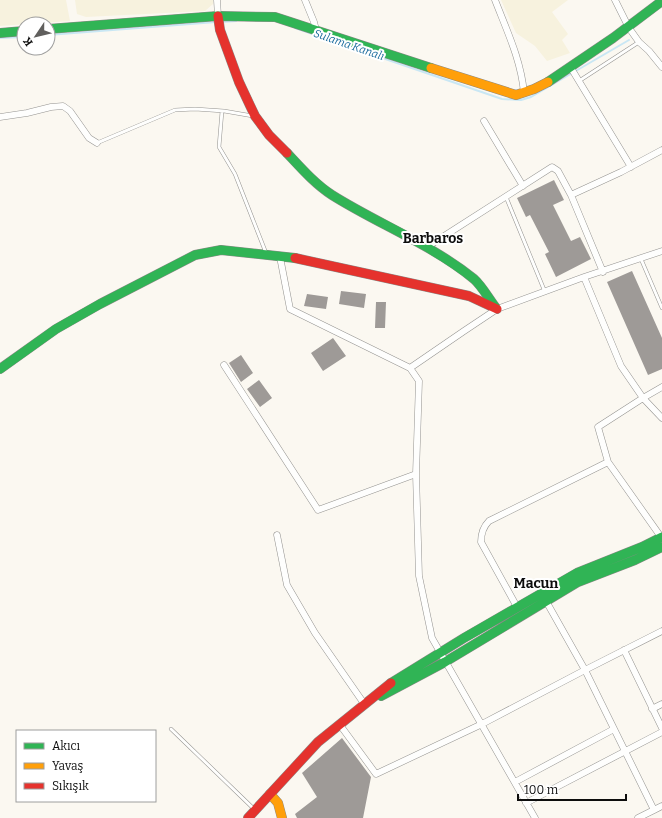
<svg xmlns="http://www.w3.org/2000/svg" width="662" height="818" viewBox="0 0 662 818" font-family="Bitter,serif">
<style>
.farmland{fill:#f7f2de}
.lines{fill:none;stroke-linecap:round;stroke-linejoin:round}
.stream{stroke:#c9e7f4;stroke-width:2}
.building{fill:#9e9a97}
.lane-casing{stroke:#949390;stroke-width:4}
.street-casing{stroke:#949390;stroke-width:7}
.fast-casing{stroke:#8b8986;stroke-width:10}
.slow-casing{stroke:#8b8986;stroke-width:10}
.jam-casing{stroke:#8b8986;stroke-width:10}
.lane{stroke:#fefefd;stroke-width:3}
.street{stroke:#fefefd;stroke-width:6}
.fast{stroke:#30b455;stroke-width:9}
.slow{stroke:#ff9f0a;stroke-width:9}
.jam{stroke:#e5322d;stroke-width:9}
.labels{text-anchor:middle;dominant-baseline:central;stroke-width:4;stroke-linejoin:round;paint-order:stroke}
.water-label{font-size:11px;font-style:italic;fill:#186a9c;stroke:#fff}
.district-label{font-size:14px;font-weight:bold;fill:#0d0d0d;stroke:#fff}
</style>
<rect width="100%" height="100%" fill="#fbf8f1"/>
<!-- farmland -->
<path class="farmland" d="M 0,0 L 66,0 L 70,21 L 0,26 Z
M 75,0 L 213,0 L 213,4 L 205,11 L 86,17 L 77,14 Z
M 501,0 L 568,0 L 552,12 L 568,34 L 562,40 L 570,53 L 547,61 L 535,46 L 516,33 Z"/>
<g class="lines">
<!-- stream -->
<path class="stream" d="M 221,22 L 236,21
M 295,28 L 502,99 L 521,100 L 531,97 L 629,40
M 48,35 L 216,22
M 0,38 L 24,37"/>
</g>
<!-- building -->
<path class="building" d="M 554,180 L 564,200 L 553,205 L 571,241 L 580,237 L 591,259 L 556,277 L 545,254 L 549,252 L 530,215 L 526,217 L 517,198 Z
M 632,271 L 662,338 L 662,369 L 648,375 L 607,282 Z
M 341,291 L 366,294 L 364,308 L 339,304 Z
M 307,294 L 328,297 L 326,309 L 304,306 Z
M 376,302 L 386,302 L 385,328 L 375,328 Z
M 333,338 L 346,356 L 323,371 L 311,353 Z
M 241,355 L 253,373 L 241,382 L 229,363 Z
M 259,380 L 272,398 L 260,407 L 247,389 Z
M 342,738 L 371,777 L 363,818 L 297,818 L 295,814 L 317,797 L 302,773 Z"/>
<g class="lines">
<defs>
<path id="lane" d="M 579,81 L 639,42
M 222,111 L 219,147 L 235,174 L 266,253
M 97,143 L 175,110 L 195,109 L 224,111 L 253,116
M 506,197 L 545,292
M 641,259 L 662,308
M 171,729 L 254,809"/>
<path id="street" d="M 217,0 L 218,16
M 305,0 L 314,22 L 316,30
M 495,0 C 507,31 521,60 524,93
M 615,0 L 629,28 L 639,42 L 649,51 L 662,67
M 571,68 L 631,167
M 0,117 L 27,113 L 51,107 L 63,106 L 70,111 L 89,138 L 97,143
M 484,121 L 523,186
M 427,247 L 552,167 L 558,171 L 571,195
M 280,257 L 290,309 L 410,368 L 464,331 L 497,309 L 584,277 L 662,251
M 603,272 L 571,195 L 621,172 L 662,150
M 584,277 L 621,366 L 643,398 L 662,418
M 224,365 L 318,510 L 416,474
M 410,368 L 419,381 L 416,474 L 419,576 L 432,638 L 535,818
M 277,535 L 287,585 L 315,633 L 365,705
M 661,537 L 608,462 L 598,427 L 643,398 L 662,387
M 546,601 L 585,670 L 654,810 L 638,818
M 517,607 L 481,542 C 481,533 483,527 489,521 L 608,462
M 624,650 L 662,728
M 652,709 L 662,704
M 340,725 L 376,774 L 482,724 L 585,670 L 662,631
M 515,782 L 614,729
M 526,803 L 662,732
M 654,810 L 662,806"/>
<path id="fast" d="M 48,29 L 218,16 L 275,17 L 431,68
M 0,33 L 24,31
M 548,82 L 613,38 L 662,1
M 287,153 C 301,168 315,184 332,195 C 378,224 431,244 474,279 C 482,286 489,299 496,308
M 0,369 L 56,329 L 100,304 L 195,255 L 221,250 L 295,258
M 391,683 L 464,638 L 577,573 L 642,547 L 662,537
M 381,696 L 445,662 L 578,582 L 635,560 L 662,547"/>
<path id="slow" d="M 431,68 L 516,95 L 534,89 L 548,82
M 270,794 L 278,803 L 282,818"/>
<path id="jam" d="M 218,16 L 220,30 L 239,82 L 255,116 L 269,135 L 287,153
M 295,258 L 469,296 L 497,309
M 248,818 L 318,742 L 391,683"/>
</defs>
<!-- lane casing -->
<use href="#lane" class="lane-casing"/>
<!-- street casing -->
<use href="#street" class="street-casing"/>
<!-- fast casing -->
<use href="#fast" class="fast-casing"/>
<!-- slow casing -->
<use href="#slow" class="slow-casing"/>
<!-- jam casing -->
<use href="#jam" class="jam-casing"/>
<!-- lane -->
<use href="#lane" class="lane"/>
<!-- street -->
<use href="#street" class="street"/>
<!-- fast -->
<use href="#fast" class="fast"/>
<!-- slow -->
<use href="#slow" class="slow"/>
<!-- jam -->
<use href="#jam" class="jam"/>
</g>
<g class="labels">
<!-- water labels -->
<g class="water-label">
<text transform="translate(349 45) rotate(19)">Sulama Kanalı</text>
</g>
<!-- district labels -->
<g class="district-label">
<text x="433" y="238">Barbaros</text>
<text x="536" y="583">Macun</text>
</g>
</g>
<!-- legend -->
<rect x="16" y="730" width="140" height="72" fill="#ffffff" stroke="#9e9e9e"/>
<rect x="24" y="743" width="20" height="6" fill="#30b455" stroke="#9e9e9e"/>
<text x="52" y="750" font-size="12" fill="#0d0d0d">Akıcı</text>
<rect x="24" y="763" width="20" height="6" fill="#ff9f0a" stroke="#9e9e9e"/>
<text x="52" y="770" font-size="12" fill="#0d0d0d">Yavaş</text>
<rect x="24" y="783" width="20" height="6" fill="#e5322d" stroke="#9e9e9e"/>
<text x="52" y="790" font-size="12" fill="#0d0d0d">Sıkışık</text>
<!-- north arrow -->
<g transform="translate(36 36) rotate(235)"><circle r="19" fill="#ffffff" stroke="#9e9e9e"/>
<path d="M0-3L7 15L0 10L-7 15Z" fill="#605f5d"/>
<text y="-6" font-size="11" font-weight="bold" text-anchor="middle" fill="#0d0d0d">K</text>
</g>
<!-- scale -->
<path d="M518 794v6h108v-6" fill="none" stroke="#0d0d0d" stroke-width="2"/>
<text x="524" y="794" font-size="12" fill="#0d0d0d" stroke="#ffffff" stroke-width="3" paint-order="stroke">100 m</text>
</svg>
